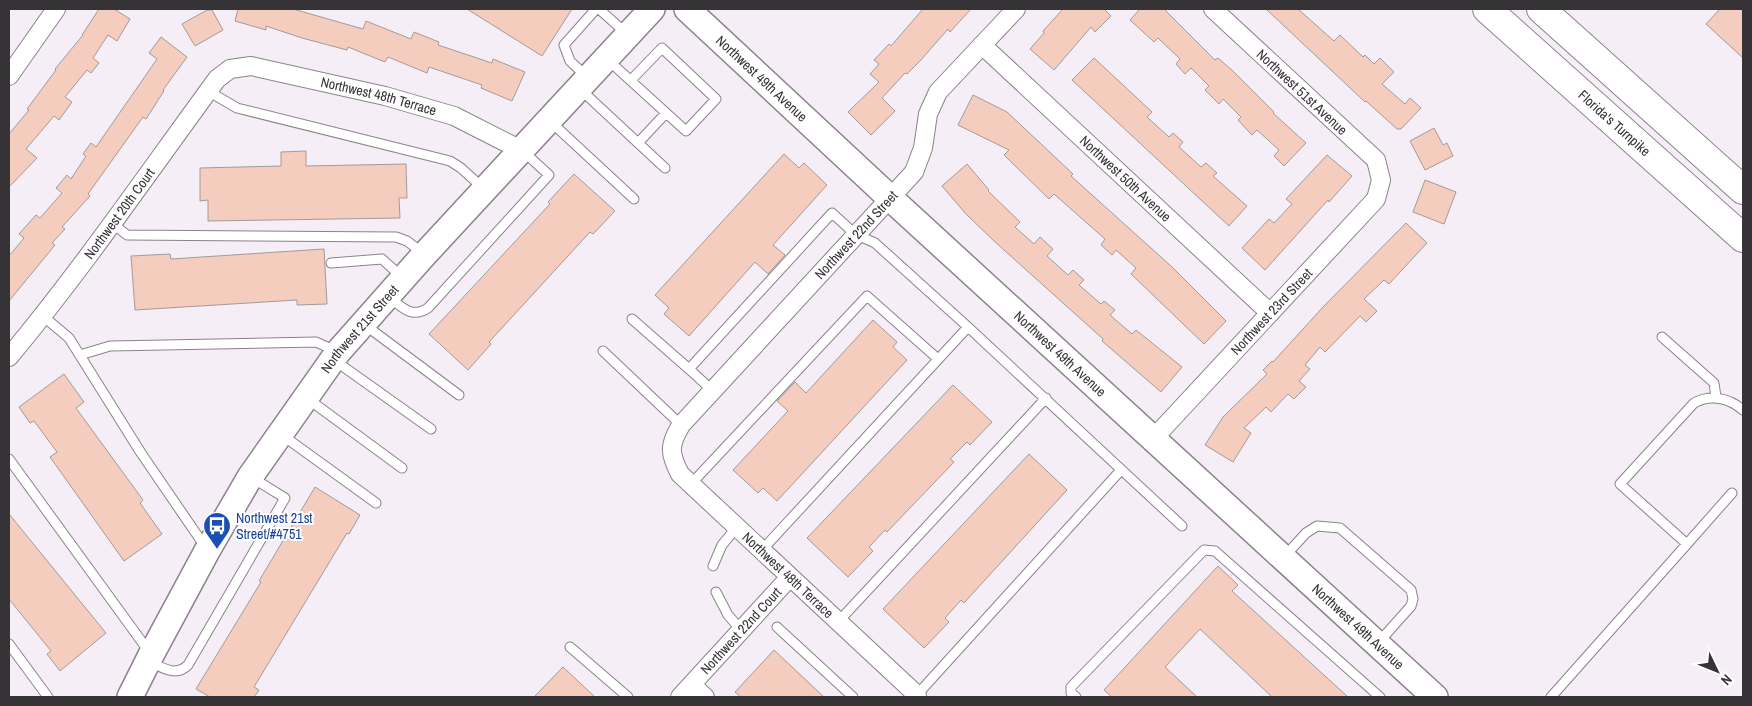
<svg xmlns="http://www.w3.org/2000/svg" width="1752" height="706" viewBox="0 0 1752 706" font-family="'Archivo Narrow',sans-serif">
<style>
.building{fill:#f4cdbf;stroke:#a49a97}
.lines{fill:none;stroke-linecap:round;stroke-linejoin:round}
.lane-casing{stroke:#8a838a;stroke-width:11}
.street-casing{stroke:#8a838a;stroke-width:20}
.secondary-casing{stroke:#8a838a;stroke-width:28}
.highway-casing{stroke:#8a838a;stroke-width:30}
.lane{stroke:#fff;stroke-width:9}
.street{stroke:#fff;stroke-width:18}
.secondary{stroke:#fff;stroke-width:25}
.highway{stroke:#fff;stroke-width:28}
.labels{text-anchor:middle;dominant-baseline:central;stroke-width:4;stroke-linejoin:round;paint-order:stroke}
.street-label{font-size:14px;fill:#363336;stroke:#fffeff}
.transit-label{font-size:14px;fill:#164399;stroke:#fffeff;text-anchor:start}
</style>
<rect width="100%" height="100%" fill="#f6eef6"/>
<!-- building -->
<path class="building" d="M 99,9 L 114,9 L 130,19 L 117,41 L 108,35 L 93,58 L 99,63 L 91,73 L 87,70 L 65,97 L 72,102 L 59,120 L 54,116 L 26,149 L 37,158 L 9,187 L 9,134 L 29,110 L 27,109 L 56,70 L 55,69 L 83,35 L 82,35 Z
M 238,9 L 293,9 L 363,29 L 366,21 L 411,39 L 414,32 L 439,42 L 438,45 L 492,63 L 493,59 L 525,72 L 512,101 L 481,88 L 482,85 L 429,67 L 427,73 L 388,57 L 385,62 L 348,47 L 347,50 L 302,38 L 266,26 L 266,30 L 235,21 Z
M 467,9 L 572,9 L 542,56 Z
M 923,9 L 971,9 L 950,32 L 948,29 L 920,61 L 907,74 L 905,73 L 882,98 L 895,111 L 871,135 L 848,112 L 879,82 L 870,74 L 879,64 L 874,60 L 889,44 L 891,46 Z
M 1063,9 L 1104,9 L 1111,16 L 1095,32 L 1091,27 L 1054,70 L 1030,49 L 1044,33 L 1043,31 Z
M 1140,9 L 1164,9 L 1215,60 L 1218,58 L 1234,72 L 1274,112 L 1273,113 L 1306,143 L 1284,166 L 1274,156 L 1279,150 L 1257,130 L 1252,135 L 1238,120 L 1241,117 L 1223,99 L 1219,104 L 1205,90 L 1209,86 L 1191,68 L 1185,74 L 1176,64 L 1180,59 L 1158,38 L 1154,42 L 1130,20 Z
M 1266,9 L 1298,9 L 1334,41 L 1340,35 L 1363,57 L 1365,55 L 1374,64 L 1380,58 L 1394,72 L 1382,84 L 1405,104 L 1410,98 L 1421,108 L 1401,129 L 1397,129 L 1366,101 L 1365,102 Z
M 1720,9 L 1743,9 L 1743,58 L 1706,24 Z
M 207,10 L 212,10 L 223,30 L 195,46 L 182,24 Z
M 161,37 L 187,57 L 163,90 L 164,91 L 146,119 L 143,117 L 88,194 L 90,196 L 62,227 L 65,229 L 52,243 L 55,245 L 9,301 L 9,256 L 24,238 L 19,234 L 36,215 L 40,218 L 62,193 L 56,188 L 67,175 L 71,179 L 86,156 L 83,154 L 91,143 L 96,147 L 157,59 L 149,53 Z
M 1094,58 L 1152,112 L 1147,117 L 1169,137 L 1173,133 L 1183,142 L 1179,147 L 1201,167 L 1206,163 L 1217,173 L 1213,176 L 1247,206 L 1229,226 L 1072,80 Z
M 973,95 L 1007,112 L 1073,174 L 1071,176 L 1171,266 L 1226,321 L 1204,344 L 1131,274 L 1136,268 L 1116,250 L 1112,255 L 1101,245 L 1105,239 L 1054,194 L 1049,199 L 1004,155 L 1009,150 L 958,125 Z
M 1434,128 L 1443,145 L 1447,143 L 1453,156 L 1425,170 L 1410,141 Z
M 306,151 L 306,166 L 406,164 L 407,198 L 399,198 L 400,218 L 208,221 L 208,200 L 200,201 L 200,168 L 281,166 L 281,152 Z
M 784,154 L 799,168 L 804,163 L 827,185 L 773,245 L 785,255 L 768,274 L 755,262 L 689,336 L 664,314 L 669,308 L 655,295 Z
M 1327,155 L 1352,176 L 1329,202 L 1328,200 L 1265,270 L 1242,248 L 1269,219 L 1274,223 L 1292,204 L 1286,199 Z
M 967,164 L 989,190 L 988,191 L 1020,222 L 1015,227 L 1034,244 L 1040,237 L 1053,249 L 1047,256 L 1068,275 L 1073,270 L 1084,280 L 1079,285 L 1101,304 L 1104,301 L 1115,310 L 1110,315 L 1132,334 L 1136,330 L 1182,367 L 1161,392 L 1102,341 L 1103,339 L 994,241 L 966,214 L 942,186 Z
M 574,174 L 615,211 L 593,234 L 590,232 L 489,342 L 491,344 L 468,370 L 429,334 L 550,204 L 548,202 Z
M 1425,180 L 1456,192 L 1444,224 L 1413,212 Z
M 1406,223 L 1427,243 L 1389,284 L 1384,280 L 1364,299 L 1377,311 L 1366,322 L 1360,316 L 1325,352 L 1320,347 L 1305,365 L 1310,369 L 1299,381 L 1306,387 L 1294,399 L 1288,394 L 1271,412 L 1266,407 L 1244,428 L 1251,433 L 1233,462 L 1205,445 L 1223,417 L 1267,374 L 1263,370 L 1272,361 L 1273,362 L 1323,307 Z
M 324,249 L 327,304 L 297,305 L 297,300 L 135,310 L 131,256 L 170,254 L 171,259 Z
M 873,320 L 897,342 L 893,347 L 907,360 L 777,501 L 763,488 L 758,493 L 733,470 L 788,411 L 777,401 L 795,382 L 806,393 Z
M 64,374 L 84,402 L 76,408 L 143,500 L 140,503 L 162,534 L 124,561 L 50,457 L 57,452 L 34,421 L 30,423 L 19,407 Z
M 953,385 L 992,422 L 970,445 L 967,442 L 950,459 L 954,462 L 887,532 L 885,530 L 869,547 L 873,551 L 848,577 L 807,538 Z
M 1029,454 L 1067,490 L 964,603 L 961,600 L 945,618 L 949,622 L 924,648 L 883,609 Z
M 315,487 L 360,515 L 349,534 L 347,533 L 254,687 L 259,690 L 254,697 L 210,697 L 196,689 L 261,582 L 259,581 Z
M 9,514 L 106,633 L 60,671 L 47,654 L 51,651 L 9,599 Z
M 1218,566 L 1238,585 L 1232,591 L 1348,697 L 1272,697 L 1200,629 L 1165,667 L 1197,697 L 1112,697 L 1104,690 Z
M 774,650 L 824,697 L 741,697 L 735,692 Z
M 563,667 L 595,697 L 534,697 Z"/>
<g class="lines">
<defs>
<path id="lane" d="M 599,9 L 627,34
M 608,60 L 686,131 L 716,99 L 662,48 L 631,80
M 586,76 L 570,61 L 564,45 L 596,9
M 580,89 L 665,168
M 208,91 L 237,108 L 450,161 L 461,168 L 484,189
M 551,122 L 634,199
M 638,143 L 666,113
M 113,224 L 127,235 L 396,237 L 407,241 L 424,254
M 331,263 L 382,259 L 403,278
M 389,297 C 402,307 411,319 428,308 L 549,175 L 523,151
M 43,316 L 69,338 L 141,453 L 206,548
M 632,319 L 689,369 L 832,213 L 855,234 L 875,243 L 968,327 L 1182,526
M 365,325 L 459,395
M 1662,337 L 1714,383 L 1716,397
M 603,351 L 681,425
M 80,355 L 110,346 L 316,342 L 336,351
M 334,360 L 431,429
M 689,369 L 713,391
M 308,399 L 402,468
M 282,435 L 376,503
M 9,459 L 150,653
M 691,484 L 867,296 L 938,359
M 1732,493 L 1687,544 L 1620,484 L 1694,403 C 1711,394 1729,398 1743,410
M 762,550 L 968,327
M 1285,556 L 1306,533 L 1317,526 L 1340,528 L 1411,590 L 1413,599 L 1411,606 L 1379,642
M 713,566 L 722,545 L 737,527
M 716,592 L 728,615 L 741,630
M 838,622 L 1046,398
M 777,627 L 853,697
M 9,644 L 48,697
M 570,647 L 628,697
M 151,662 C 163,668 176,677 188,665 L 285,498 L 251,477
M 915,697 L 1121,470
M 1076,697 L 1071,693 L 1071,687 L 1204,550 L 1215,551 L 1380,697
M 1551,697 L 1687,544"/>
<g id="street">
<path id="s1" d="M 982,45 L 1270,313"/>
<path d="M 9,76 L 56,9"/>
<path id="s2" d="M 9,357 C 83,268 148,173 217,79 L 230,69 L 251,66 L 385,96 L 454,116 L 521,150"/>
<path id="s3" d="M 1153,439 L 1376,199 L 1381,180 L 1376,160 L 1213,9"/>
<path d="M 692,685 L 705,697"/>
<path id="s4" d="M 917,695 L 680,474 C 669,453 669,445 681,425 L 914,172 L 923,148 L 928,114 L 938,92 L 1016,9"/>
<path id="s5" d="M 680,697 L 790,577"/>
</g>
<g id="secondary">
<path id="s6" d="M 687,9 L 889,197 L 1435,697"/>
<path id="s7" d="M 130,697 L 151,655 L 207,551 L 250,477 L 338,352 L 424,255 L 652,9"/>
</g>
<g id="highway">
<path id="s8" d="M 1487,9 L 1743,238"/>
<path d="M 1541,9 L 1743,190"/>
</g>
</defs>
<!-- lane casing -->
<use href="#lane" class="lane-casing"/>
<!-- street casing -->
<use href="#street" class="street-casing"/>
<!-- secondary casing -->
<use href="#secondary" class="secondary-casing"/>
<!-- highway casing -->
<use href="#highway" class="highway-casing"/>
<!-- lane -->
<use href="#lane" class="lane"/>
<!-- street -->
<use href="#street" class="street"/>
<!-- secondary -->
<use href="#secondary" class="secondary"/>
<!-- highway -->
<use href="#highway" class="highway"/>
</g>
<!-- icons -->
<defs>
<symbol id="bus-pin" viewBox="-11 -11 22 30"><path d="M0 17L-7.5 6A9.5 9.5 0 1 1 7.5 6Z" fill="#1a4fb4" stroke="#fffeff"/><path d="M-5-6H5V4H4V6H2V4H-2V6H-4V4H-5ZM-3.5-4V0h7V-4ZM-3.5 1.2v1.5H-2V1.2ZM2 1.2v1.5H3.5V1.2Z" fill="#fff"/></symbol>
</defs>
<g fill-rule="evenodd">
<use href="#bus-pin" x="201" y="510" width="32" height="43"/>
</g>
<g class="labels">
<!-- street labels -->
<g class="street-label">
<text stroke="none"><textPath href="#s6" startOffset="102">Northwest 49th Avenue</textPath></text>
<text transform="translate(1302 92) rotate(43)">Northwest 51st Avenue</text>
<text stroke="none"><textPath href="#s2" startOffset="516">Northwest 48th Terrace</textPath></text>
<text stroke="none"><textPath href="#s8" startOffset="171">Florida's Turnpike</textPath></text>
<text stroke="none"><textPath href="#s1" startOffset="196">Northwest 50th Avenue</textPath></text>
<text stroke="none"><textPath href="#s2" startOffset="181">Northwest 20th Court</textPath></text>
<text stroke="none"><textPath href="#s4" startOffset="635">Northwest 22nd Street</textPath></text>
<text stroke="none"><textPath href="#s3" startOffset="174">Northwest 23rd Street</textPath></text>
<text stroke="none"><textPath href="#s7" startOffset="435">Northwest 21st Street</textPath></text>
<text stroke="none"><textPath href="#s6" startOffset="508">Northwest 49th Avenue</textPath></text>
<text transform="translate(788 575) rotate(43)">Northwest 48th Terrace</text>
<text stroke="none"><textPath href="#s6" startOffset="912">Northwest 49th Avenue</textPath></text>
<text stroke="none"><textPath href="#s5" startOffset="90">Northwest 22nd Court</textPath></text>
</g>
<!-- transit labels -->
<g class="transit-label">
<text x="236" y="518">Northwest 21st<tspan x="236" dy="16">Street/#4751</tspan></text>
</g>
</g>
<!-- border -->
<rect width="1752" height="706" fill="none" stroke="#363336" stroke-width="20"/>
<!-- north arrow -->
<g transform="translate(1717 671) rotate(133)" stroke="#fffeff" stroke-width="4" paint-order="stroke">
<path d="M0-4L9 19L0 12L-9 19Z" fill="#363336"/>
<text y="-8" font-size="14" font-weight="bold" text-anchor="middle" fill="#363336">N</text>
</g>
</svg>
